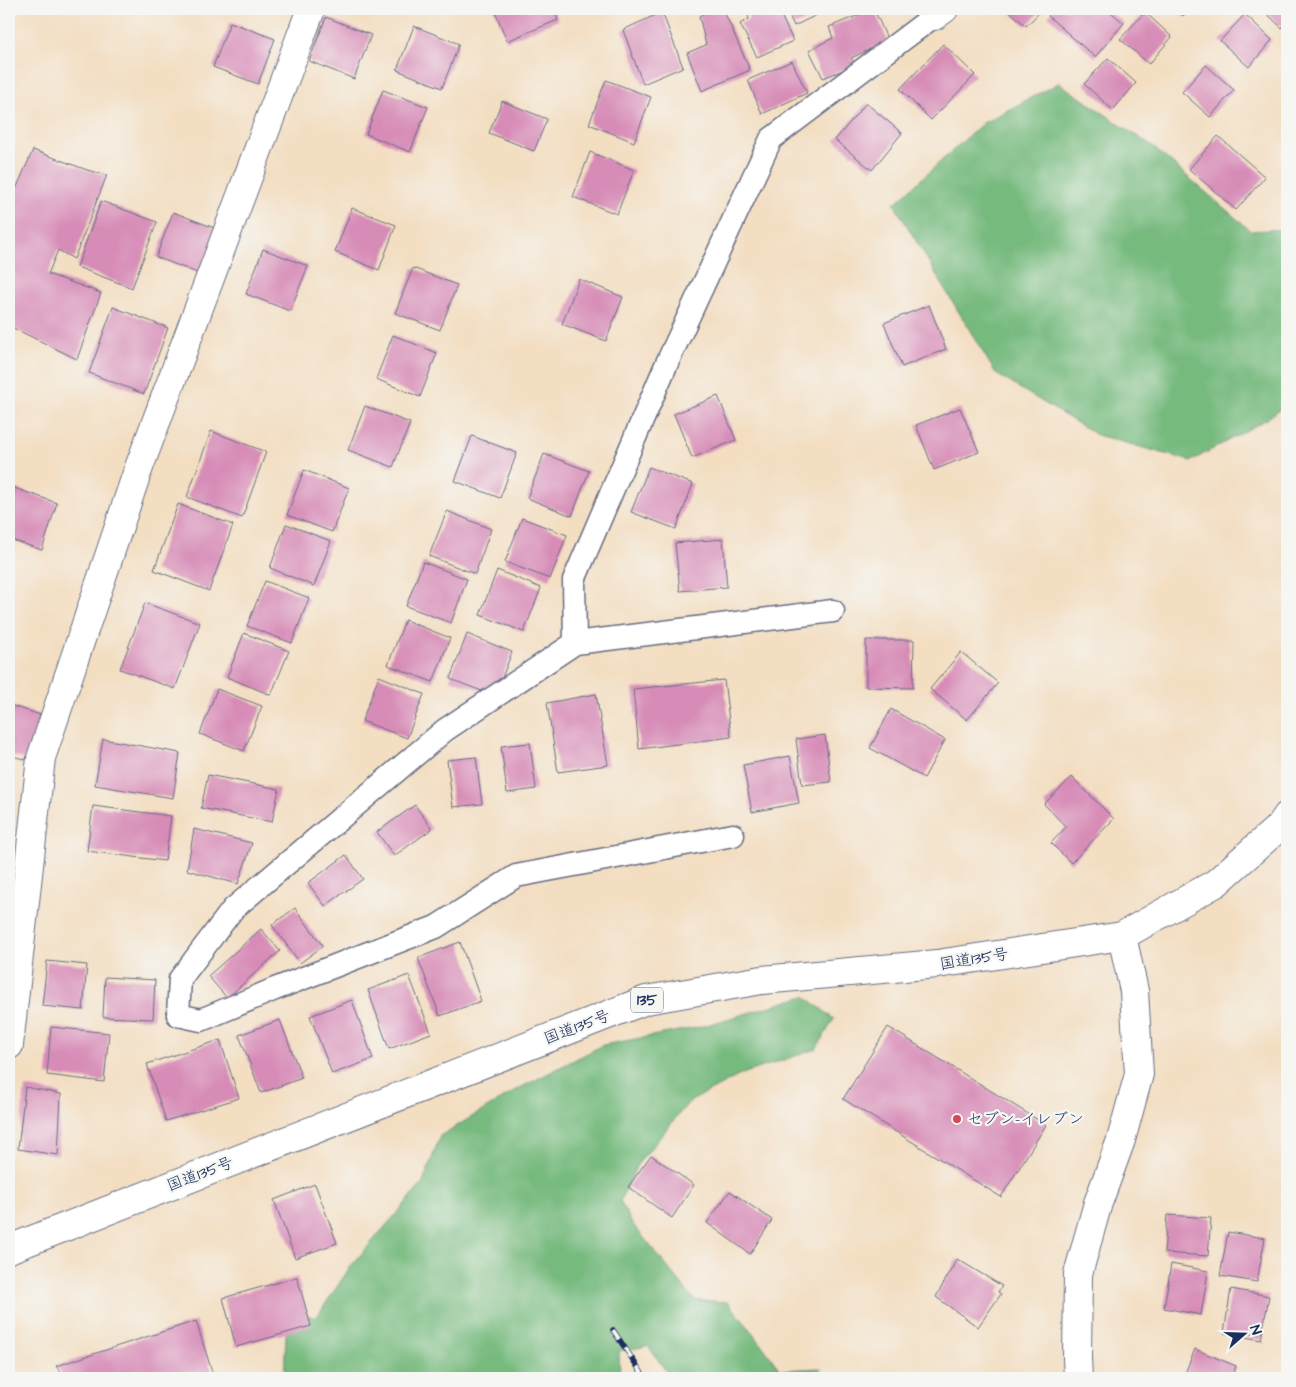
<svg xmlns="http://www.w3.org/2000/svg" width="1296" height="1387" viewBox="0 0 1296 1387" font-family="'Architects Daughter','Klee One',sans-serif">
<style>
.forest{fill:#76ba7e;stroke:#48746e}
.building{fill:#d78cb7}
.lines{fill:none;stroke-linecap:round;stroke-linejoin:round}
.service-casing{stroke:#676c81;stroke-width:25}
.minor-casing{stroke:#676c81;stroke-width:30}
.tertiary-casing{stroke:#676c81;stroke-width:30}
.trunk-casing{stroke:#676c81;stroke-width:30}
.service{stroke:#fff;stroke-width:22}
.minor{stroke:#fff;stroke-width:28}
.tertiary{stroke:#fff;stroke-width:28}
.trunk{stroke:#fff;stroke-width:28}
.rail-casing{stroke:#1b2f5e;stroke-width:5.5}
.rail{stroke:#f6f6f2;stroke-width:4;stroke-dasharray:11;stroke-linecap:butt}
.poi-dot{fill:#d1495b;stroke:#f6f6f2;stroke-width:2}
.labels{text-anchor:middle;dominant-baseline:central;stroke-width:4.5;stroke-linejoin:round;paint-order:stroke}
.shield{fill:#f6f6f2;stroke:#5d6b8a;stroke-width:1}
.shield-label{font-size:15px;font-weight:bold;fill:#1b2f5e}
.street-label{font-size:16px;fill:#1b2f5e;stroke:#f6f6f2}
.poi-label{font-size:16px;fill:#1b2f5e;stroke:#f6f6f2;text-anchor:start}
</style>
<rect width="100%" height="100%" fill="#f6f6f2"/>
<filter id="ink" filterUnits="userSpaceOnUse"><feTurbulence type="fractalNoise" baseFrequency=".02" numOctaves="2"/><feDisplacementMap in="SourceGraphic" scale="10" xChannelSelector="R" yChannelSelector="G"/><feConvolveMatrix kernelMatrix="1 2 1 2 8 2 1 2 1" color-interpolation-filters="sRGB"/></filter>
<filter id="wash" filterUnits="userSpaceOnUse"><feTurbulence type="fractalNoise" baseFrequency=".0096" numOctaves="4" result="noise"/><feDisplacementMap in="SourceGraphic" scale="20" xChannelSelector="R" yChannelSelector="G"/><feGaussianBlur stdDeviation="1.12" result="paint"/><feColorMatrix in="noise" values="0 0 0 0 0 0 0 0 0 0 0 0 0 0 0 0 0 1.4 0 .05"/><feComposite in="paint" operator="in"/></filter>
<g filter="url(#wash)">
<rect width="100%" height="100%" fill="#f3dec2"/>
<!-- forest -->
<path class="forest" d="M 1059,83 L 1153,147 L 1251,231 L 1287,229 L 1287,403 L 1267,419 L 1191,461 L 1097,435 L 996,374 L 894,204 L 983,123 Z
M 805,996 L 834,1019 L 816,1049 L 742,1074 L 689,1102 L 637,1165 L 620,1201 L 631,1222 L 694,1300 L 728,1302 L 750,1329 L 780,1370 L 821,1368 L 822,1378 L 671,1378 L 648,1346 L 619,1351 L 620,1378 L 267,1378 L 284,1373 L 286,1335 L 295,1311 L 316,1318 L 351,1266 L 423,1183 L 440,1136 L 520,1088 L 603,1045 L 700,1027 Z"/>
<g id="blocks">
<!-- building -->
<path class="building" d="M 494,9 L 554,9 L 558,20 L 507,41 Z
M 714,9 L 723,9 L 750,70 L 702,91 L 687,53 L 706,45 L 699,16 Z
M 746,9 L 778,9 L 793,41 L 757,57 L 740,24 L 749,19 Z
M 786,9 L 829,9 L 794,26 Z
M 874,9 L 888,41 L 851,58 L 856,65 L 823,78 L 809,50 L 833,38 L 829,27 Z
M 1007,9 L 1043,9 L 1026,26 Z
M 1054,9 L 1107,9 L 1124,23 L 1095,57 L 1048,16 Z
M 1175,9 L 1190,9 L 1183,16 Z
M 1262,9 L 1287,9 L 1287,22 L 1282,28 Z
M 662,12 L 683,67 L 643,84 L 623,30 Z
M 1145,12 L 1172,37 L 1149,64 L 1120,39 Z
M 1245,14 L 1272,40 L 1249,67 L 1220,41 Z
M 326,17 L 371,35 L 354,79 L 309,61 Z
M 230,22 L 275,39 L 258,84 L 213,67 Z
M 414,26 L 459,44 L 442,88 L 397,70 Z
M 943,44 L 975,75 L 931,120 L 900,89 Z
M 1108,58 L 1136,83 L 1113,110 L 1084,84 Z
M 792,61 L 807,93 L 762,114 L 748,80 Z
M 1206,65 L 1234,90 L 1210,117 L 1182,92 Z
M 606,80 L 651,97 L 634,142 L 589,124 Z
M 383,90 L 428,107 L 410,152 L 366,134 Z
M 502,101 L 547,119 L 534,151 L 489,133 Z
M 866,103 L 902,133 L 872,170 L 835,140 Z
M 1218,136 L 1265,177 L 1236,210 L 1189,169 Z
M 33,150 L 87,170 L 107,175 L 74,259 L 58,250 L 48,274 L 101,293 L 77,359 L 9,326 L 9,205 Z
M 590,152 L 634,170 L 617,214 L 573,197 Z
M 101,201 L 157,222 L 132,288 L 77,267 Z
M 352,208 L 396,225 L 379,270 L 335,252 Z
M 173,212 L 217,229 L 200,274 L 156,257 Z
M 263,249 L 308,266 L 290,311 L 246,294 Z
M 413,268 L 457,285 L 440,330 L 395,313 Z
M 579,279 L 623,297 L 606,341 L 562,324 Z
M 929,305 L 946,349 L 902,367 L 884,323 Z
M 113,307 L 168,328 L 144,394 L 89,373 Z
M 393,335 L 437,353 L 420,397 L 376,379 Z
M 718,396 L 736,440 L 692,458 L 674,414 Z
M 365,406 L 410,423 L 393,467 L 348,450 Z
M 960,408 L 979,452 L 934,470 L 916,425 Z
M 211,431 L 266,452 L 242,518 L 187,497 Z
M 472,436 L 517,453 L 500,498 L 455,481 Z
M 544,454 L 589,471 L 572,516 L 527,498 Z
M 649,467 L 693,484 L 676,529 L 631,512 Z
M 304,470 L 349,488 L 332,532 L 287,515 Z
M 9,486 L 57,503 L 42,550 L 9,539 Z
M 178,504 L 233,525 L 209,591 L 154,570 Z
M 447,511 L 491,529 L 475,574 L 429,556 Z
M 522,518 L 567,535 L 550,579 L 505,562 Z
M 286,524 L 331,541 L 314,586 L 270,568 Z
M 723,539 L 727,587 L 680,591 L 675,543 Z
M 423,562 L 467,579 L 451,623 L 406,606 Z
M 497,570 L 541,588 L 524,632 L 480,615 Z
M 265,581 L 309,598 L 292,643 L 247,626 Z
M 145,603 L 200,623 L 175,689 L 120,669 Z
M 405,620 L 450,638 L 433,682 L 388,665 Z
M 244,633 L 289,651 L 271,695 L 227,677 Z
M 467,634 L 512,652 L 495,696 L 450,679 Z
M 866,640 L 914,640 L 913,688 L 866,687 Z
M 961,652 L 998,683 L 967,720 L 930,689 Z
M 379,676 L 424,694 L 407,738 L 362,721 Z
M 724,680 L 731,737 L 639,749 L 633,689 Z
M 217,689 L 262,706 L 244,751 L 200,734 Z
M 596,694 L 608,765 L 558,772 L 547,703 Z
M 9,705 L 41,715 L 27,760 L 9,755 Z
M 891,709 L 945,740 L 924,778 L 870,748 Z
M 825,735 L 831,782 L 802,785 L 796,739 Z
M 103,739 L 180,753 L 173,798 L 95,785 Z
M 530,743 L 536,789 L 507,793 L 501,746 Z
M 790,756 L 799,803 L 752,812 L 743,765 Z
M 476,757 L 482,804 L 453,807 L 447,760 Z
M 208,775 L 279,789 L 272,822 L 201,808 Z
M 1072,777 L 1114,819 L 1071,863 L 1051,843 L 1066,827 L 1044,804 Z
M 415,805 L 432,829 L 394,856 L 377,832 Z
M 93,806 L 171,816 L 165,861 L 87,851 Z
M 194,829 L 252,843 L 238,884 L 187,870 Z
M 346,855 L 363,879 L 325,906 L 308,883 Z
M 295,908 L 323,946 L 300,963 L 272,925 Z
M 261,929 L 280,951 L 227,998 L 208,976 Z
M 460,942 L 481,1001 L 440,1016 L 418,958 Z
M 47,961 L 87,965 L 83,1010 L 42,1006 Z
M 409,975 L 431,1033 L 389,1049 L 368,990 Z
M 105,977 L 155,980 L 153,1019 L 103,1017 Z
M 352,1000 L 373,1059 L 332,1074 L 310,1016 Z
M 280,1020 L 302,1078 L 261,1093 L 239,1035 Z
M 51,1027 L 109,1033 L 104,1082 L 47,1075 Z
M 888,1027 L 1046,1125 L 1001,1197 L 843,1099 Z
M 220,1040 L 239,1098 L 166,1121 L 147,1064 Z
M 25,1087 L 61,1094 L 58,1155 L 18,1149 Z
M 651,1155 L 694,1185 L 672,1218 L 628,1187 Z
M 315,1184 L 337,1243 L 295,1258 L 274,1200 Z
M 730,1191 L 772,1220 L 750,1254 L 707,1223 Z
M 1167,1215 L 1211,1218 L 1208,1256 L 1164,1253 Z
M 1228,1232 L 1265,1238 L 1257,1282 L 1220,1276 Z
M 957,1259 L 1002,1286 L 998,1292 L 1001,1294 L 978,1327 L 936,1297 Z
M 1171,1264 L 1208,1271 L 1201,1315 L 1164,1308 Z
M 297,1277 L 311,1326 L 236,1347 L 223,1298 Z
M 1231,1289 L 1269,1296 L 1261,1340 L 1224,1333 Z
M 196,1321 L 214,1378 L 65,1378 L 56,1366 Z
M 9,1345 L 14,1360 L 9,1362 Z
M 1195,1349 L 1236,1366 L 1232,1378 L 1183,1378 Z"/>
</g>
</g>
<g filter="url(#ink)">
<use href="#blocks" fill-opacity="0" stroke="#676c81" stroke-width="1"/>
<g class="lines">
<defs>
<path id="service" d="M 575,643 L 574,580 L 666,365 L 771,139 L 934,16
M 733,835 L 516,876 L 436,927 L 275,989 L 201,1020 L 178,1015 L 180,979 L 233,909 L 445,730 L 575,643 L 833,611"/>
<path id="minor" d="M 934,16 L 944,9
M 9,1045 L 41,758 L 138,470 L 311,9"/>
<path id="tertiary" d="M 1078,1378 L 1077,1358 L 1078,1274 L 1098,1203 L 1121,1140 L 1139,1074 L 1134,991 L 1122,936"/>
<path id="trunk" d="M 9,1249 L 646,1000 L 762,980 L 937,964 L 1122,936 L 1216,883 L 1280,826 L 1287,816"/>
</defs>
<!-- service casing -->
<use href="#service" class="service-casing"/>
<!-- minor casing -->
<use href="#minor" class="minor-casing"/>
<!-- tertiary casing -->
<use href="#tertiary" class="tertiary-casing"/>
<!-- trunk casing -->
<use href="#trunk" class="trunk-casing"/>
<!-- service -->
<use href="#service" class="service"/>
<!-- minor -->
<use href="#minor" class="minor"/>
<!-- tertiary -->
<use href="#tertiary" class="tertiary"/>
<!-- trunk -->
<use href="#trunk" class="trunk"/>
<defs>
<path id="rail" d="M 613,1330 L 645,1378"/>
</defs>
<!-- rail casing -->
<use href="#rail" class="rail-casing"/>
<!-- rail -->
<use href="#rail" class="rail"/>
</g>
</g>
<!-- markers -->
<circle class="poi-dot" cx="957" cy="1119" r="5"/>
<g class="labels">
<!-- shield labels -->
<rect class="shield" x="631" y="987.5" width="32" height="25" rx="4"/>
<g class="shield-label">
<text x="647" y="1000">135</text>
</g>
<!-- street labels -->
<g class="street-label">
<text transform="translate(974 959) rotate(-9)">国道135号</text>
<text transform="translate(577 1027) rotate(-21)">国道135号</text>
<text transform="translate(200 1174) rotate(-21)">国道135号</text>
</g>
<!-- poi labels -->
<g class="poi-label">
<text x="967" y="1119">セブン-イレブン</text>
</g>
</g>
<!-- margin -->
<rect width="1296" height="1387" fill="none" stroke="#f6f6f2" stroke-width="30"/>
<!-- north arrow -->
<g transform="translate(1244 1334) rotate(70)" stroke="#f6f6f2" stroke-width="4" paint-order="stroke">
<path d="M0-4L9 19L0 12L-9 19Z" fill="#1b2f5e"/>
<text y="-8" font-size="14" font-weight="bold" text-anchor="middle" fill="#1b2f5e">N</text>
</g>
</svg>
